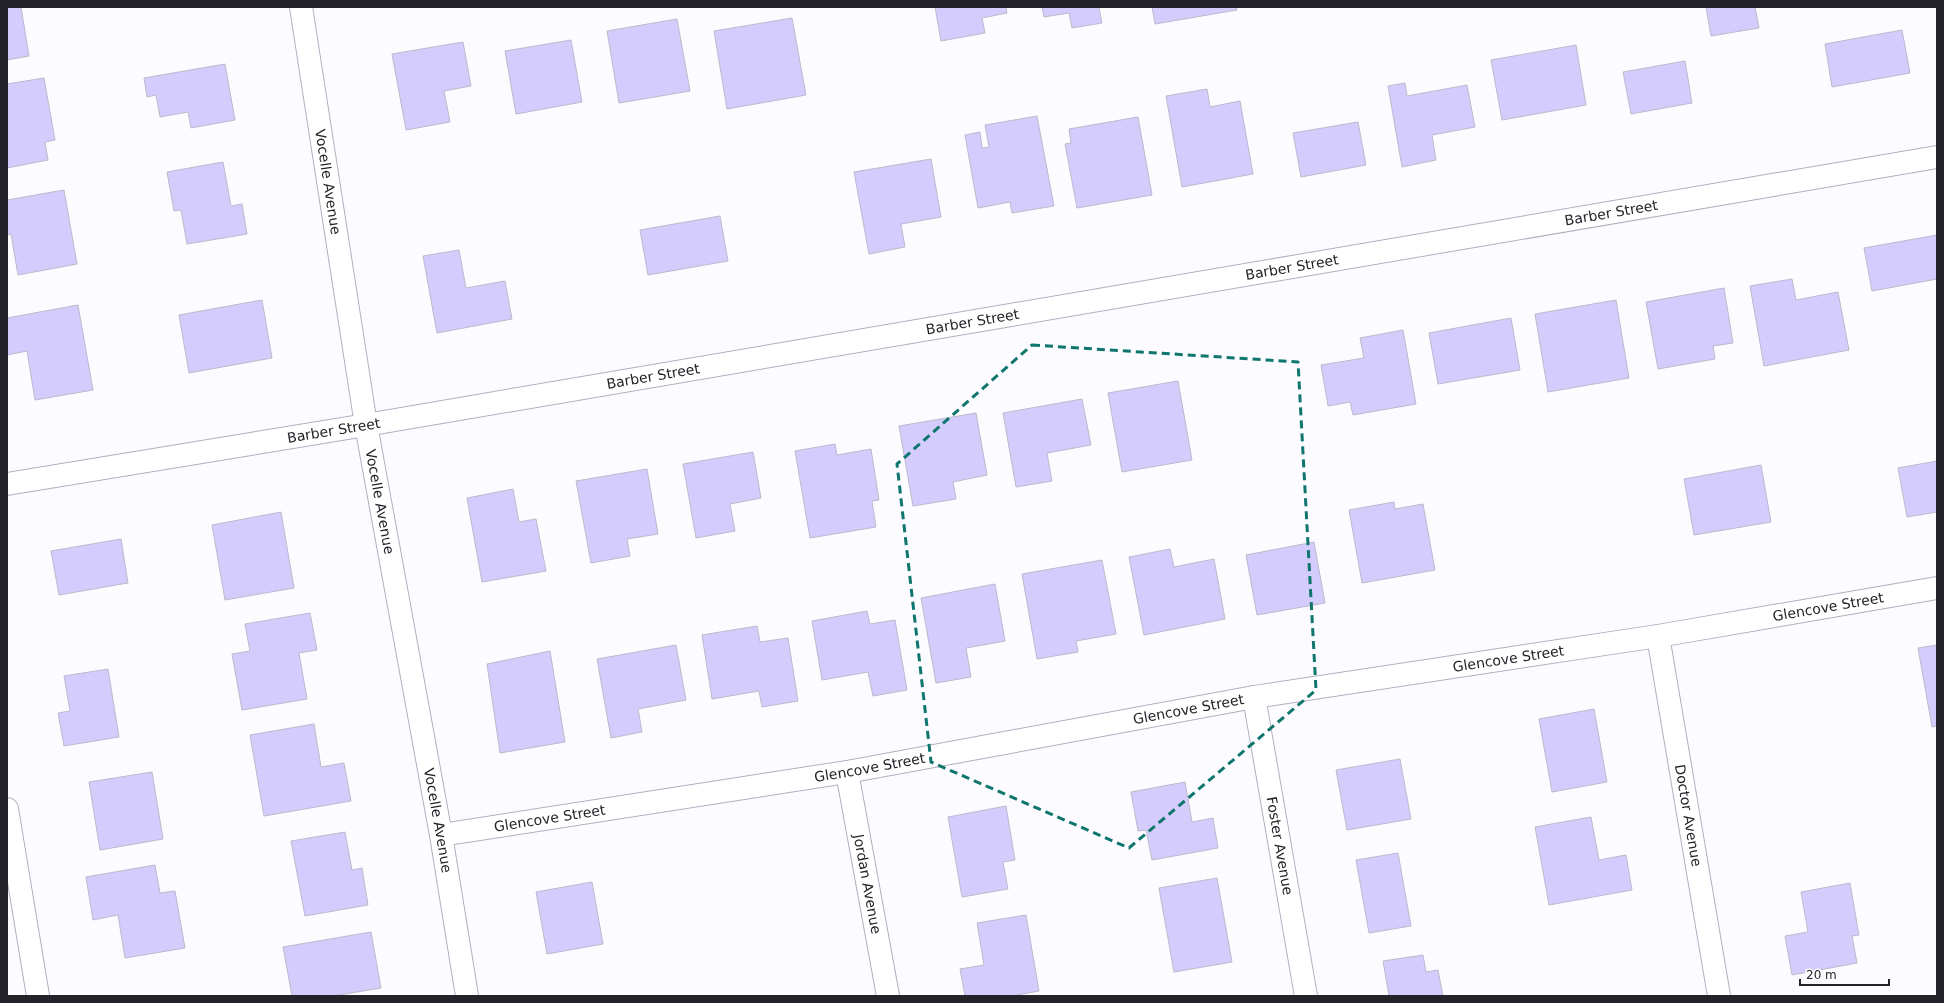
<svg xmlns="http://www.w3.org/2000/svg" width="1944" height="1003" viewBox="0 0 1944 1003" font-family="'DejaVu Sans',sans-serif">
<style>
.building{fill:#d3ccfd;stroke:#bcbacb}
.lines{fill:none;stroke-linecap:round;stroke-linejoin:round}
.minor-casing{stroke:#b1afc0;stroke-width:24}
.minor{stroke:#fff;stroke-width:22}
.marked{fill:none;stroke:#0f766e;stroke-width:3;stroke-dasharray:8 5;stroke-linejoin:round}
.labels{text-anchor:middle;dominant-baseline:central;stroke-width:3;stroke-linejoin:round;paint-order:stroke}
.street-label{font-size:14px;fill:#232329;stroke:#fff}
</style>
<rect width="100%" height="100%" fill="#fcfbff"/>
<!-- building -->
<path class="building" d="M 7,7 L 21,7 L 29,56 L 7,60 Z
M 935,7 L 1006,7 L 1007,13 L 982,18 L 985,33 L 941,41 Z
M 1042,7 L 1103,7 L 1099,8 L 1102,23 L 1072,28 L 1069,13 L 1044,17 Z
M 1152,7 L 1236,7 L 1237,10 L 1155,24 Z
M 1706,7 L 1755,7 L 1759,28 L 1711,36 Z
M 792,18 L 806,95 L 727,109 L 714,31 Z
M 677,19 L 690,91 L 619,103 L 607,31 Z
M 1902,30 L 1910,73 L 1832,87 L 1825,44 Z
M 571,40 L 582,102 L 516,114 L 505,51 Z
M 463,42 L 471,86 L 444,91 L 450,122 L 406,130 L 392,54 Z
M 1576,45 L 1586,105 L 1502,120 L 1491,60 Z
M 1685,61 L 1692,103 L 1631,114 L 1623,72 Z
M 225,64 L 235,120 L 191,128 L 188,112 L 160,117 L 156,95 L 147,97 L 144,78 Z
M 44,78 L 55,140 L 45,142 L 48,160 L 7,168 L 7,84 Z
M 1405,83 L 1407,96 L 1467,85 L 1475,127 L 1432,135 L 1436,160 L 1402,167 L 1388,86 Z
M 1207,89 L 1210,107 L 1240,101 L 1253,174 L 1182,187 L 1166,96 Z
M 1037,116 L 1054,206 L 1012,213 L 1010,202 L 978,208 L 965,135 L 980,132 L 982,148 L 989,147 L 985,125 Z
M 1138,117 L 1152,195 L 1077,208 L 1065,144 L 1071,143 L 1069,129 Z
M 1358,122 L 1366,165 L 1301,177 L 1293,133 Z
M 931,159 L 941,217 L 901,224 L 905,247 L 869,254 L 854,172 Z
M 223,162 L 231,206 L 242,204 L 247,234 L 187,244 L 181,210 L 174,211 L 167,172 Z
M 64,190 L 77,264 L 18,275 L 11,234 L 7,235 L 7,200 Z
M 720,216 L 728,261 L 648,275 L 640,230 Z
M 1937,235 L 1937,279 L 1872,291 L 1864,248 Z
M 459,250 L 466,288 L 505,281 L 512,319 L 437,333 L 423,256 Z
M 1792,279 L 1796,300 L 1838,292 L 1849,350 L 1764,366 L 1750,286 Z
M 1724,288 L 1733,343 L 1713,346 L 1715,359 L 1658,369 L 1646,302 Z
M 262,300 L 272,358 L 189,373 L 179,315 Z
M 1616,300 L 1629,378 L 1548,392 L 1535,314 Z
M 78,305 L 93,390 L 35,400 L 27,351 L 7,355 L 7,318 Z
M 1511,318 L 1520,370 L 1438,384 L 1429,333 Z
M 1403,330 L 1416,404 L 1353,415 L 1350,402 L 1328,406 L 1321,365 L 1364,358 L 1360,338 Z
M 1178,381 L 1192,460 L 1122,472 L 1108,393 Z
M 1082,399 L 1091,445 L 1047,453 L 1052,481 L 1016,487 L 1003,413 Z
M 976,413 L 987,475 L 953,482 L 956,499 L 913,506 L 899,426 Z
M 835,444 L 837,455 L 871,449 L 879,500 L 872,501 L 876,527 L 810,538 L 795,451 Z
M 753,452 L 761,498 L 730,504 L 735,531 L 696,538 L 683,464 Z
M 1937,461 L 1937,512 L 1907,517 L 1898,468 Z
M 1761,465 L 1771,522 L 1694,535 L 1684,479 Z
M 647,469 L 658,534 L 627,539 L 630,556 L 591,563 L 576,481 Z
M 513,489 L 519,522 L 536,519 L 546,571 L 482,582 L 467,498 Z
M 1394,502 L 1395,509 L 1423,504 L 1435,570 L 1362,583 L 1349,510 Z
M 281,512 L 294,588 L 225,600 L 212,525 Z
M 121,539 L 128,583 L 59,595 L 51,551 Z
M 1314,542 L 1325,603 L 1257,615 L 1246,555 Z
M 1170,549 L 1174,567 L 1214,559 L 1225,619 L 1144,635 L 1129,557 Z
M 1102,560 L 1116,634 L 1076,641 L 1078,652 L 1037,659 L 1022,574 Z
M 995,584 L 1005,641 L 966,648 L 971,677 L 936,683 L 921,598 Z
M 867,611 L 870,624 L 895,620 L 907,690 L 873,696 L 868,672 L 822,680 L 812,621 Z
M 310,613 L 317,650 L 299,653 L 307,699 L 242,710 L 232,654 L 250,651 L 245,624 Z
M 757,626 L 760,642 L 788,638 L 798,701 L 762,707 L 759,691 L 712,699 L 702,635 Z
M 676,645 L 686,700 L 638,709 L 642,732 L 611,738 L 597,659 Z
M 1937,645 L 1937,726 L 1932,727 L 1918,648 Z
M 550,651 L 565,742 L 500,753 L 487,664 Z
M 108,669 L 119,737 L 64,746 L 58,713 L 70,711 L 64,676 Z
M 1594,709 L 1607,782 L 1552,792 L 1539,719 Z
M 314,724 L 321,767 L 344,763 L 351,801 L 264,816 L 250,735 Z
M 1400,759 L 1411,819 L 1347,830 L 1336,770 Z
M 152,772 L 163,839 L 100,850 L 89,782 Z
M 1185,782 L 1192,822 L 1213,818 L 1218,848 L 1152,860 L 1146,830 L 1138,831 L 1131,792 Z
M 1006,806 L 1015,860 L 1003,862 L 1008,889 L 962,897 L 948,817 Z
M 1591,817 L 1599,860 L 1626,855 L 1632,890 L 1549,905 L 1535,827 Z
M 345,832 L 352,870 L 362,868 L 368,905 L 305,916 L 291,841 Z
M 1398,853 L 1411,926 L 1369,933 L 1356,860 Z
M 155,865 L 160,893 L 175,891 L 185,948 L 125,958 L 118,915 L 93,920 L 86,877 Z
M 1217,878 L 1232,962 L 1174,972 L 1159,888 Z
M 592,882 L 603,944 L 547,954 L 536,892 Z
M 1850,883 L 1859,935 L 1852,936 L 1857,963 L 1792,975 L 1785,936 L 1808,932 L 1801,892 Z
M 1026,915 L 1039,991 L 1012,996 L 965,996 L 960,969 L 984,965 L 977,923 Z
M 371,932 L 381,988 L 333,996 L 292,996 L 283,947 Z
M 1423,955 L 1426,972 L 1438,970 L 1443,996 L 1389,996 L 1383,961 Z"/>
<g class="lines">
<defs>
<g id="minor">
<path id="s1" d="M 301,7 L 366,425 L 441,835 L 467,996"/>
<path id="s2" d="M 7,484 L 366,425 L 1937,157"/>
<path id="s3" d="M 1658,636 L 1719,996"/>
<path id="s4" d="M 1254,697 L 1306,996"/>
<path id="s5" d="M 847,772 L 888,996"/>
<path d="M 7,809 L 38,996"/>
<path id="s6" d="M 441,835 L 847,772 L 1254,697 L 1658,636 L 1937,588"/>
</g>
</defs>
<!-- minor casing -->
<use href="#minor" class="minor-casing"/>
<!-- minor -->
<use href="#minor" class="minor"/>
</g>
<!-- marked area -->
<path class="marked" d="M 1032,345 L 1298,362 L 1316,690 L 1129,848 L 931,762 L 897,464 Z"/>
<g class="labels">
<!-- street labels -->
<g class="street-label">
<text stroke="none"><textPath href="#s1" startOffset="177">Vocelle Avenue</textPath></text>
<text stroke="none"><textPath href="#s2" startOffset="1627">Barber Street</textPath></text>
<text stroke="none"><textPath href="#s2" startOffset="1303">Barber Street</textPath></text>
<text stroke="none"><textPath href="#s2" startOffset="979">Barber Street</textPath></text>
<text stroke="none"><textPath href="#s2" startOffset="655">Barber Street</textPath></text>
<text stroke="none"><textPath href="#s2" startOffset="331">Barber Street</textPath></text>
<text stroke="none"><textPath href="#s1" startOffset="501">Vocelle Avenue</textPath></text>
<text stroke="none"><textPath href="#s6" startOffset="1406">Glencove Street</textPath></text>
<text stroke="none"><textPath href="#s6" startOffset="1082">Glencove Street</textPath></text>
<text stroke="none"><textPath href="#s6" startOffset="758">Glencove Street</textPath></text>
<text stroke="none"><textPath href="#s6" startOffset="434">Glencove Street</textPath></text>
<text stroke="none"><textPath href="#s3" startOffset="182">Doctor Avenue</textPath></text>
<text stroke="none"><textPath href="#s6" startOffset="110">Glencove Street</textPath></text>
<text stroke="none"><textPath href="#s1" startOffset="825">Vocelle Avenue</textPath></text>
<text stroke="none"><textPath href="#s4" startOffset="151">Foster Avenue</textPath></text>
<text stroke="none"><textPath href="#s5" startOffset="114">Jordan Avenue</textPath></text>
</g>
</g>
<!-- border -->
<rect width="1944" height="1003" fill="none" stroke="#232329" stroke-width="16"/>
<!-- scale -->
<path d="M1800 979v6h89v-6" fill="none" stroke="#232329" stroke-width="2"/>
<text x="1806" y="979" font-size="12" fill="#232329" stroke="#ffffff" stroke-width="3" paint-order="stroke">20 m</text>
</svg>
